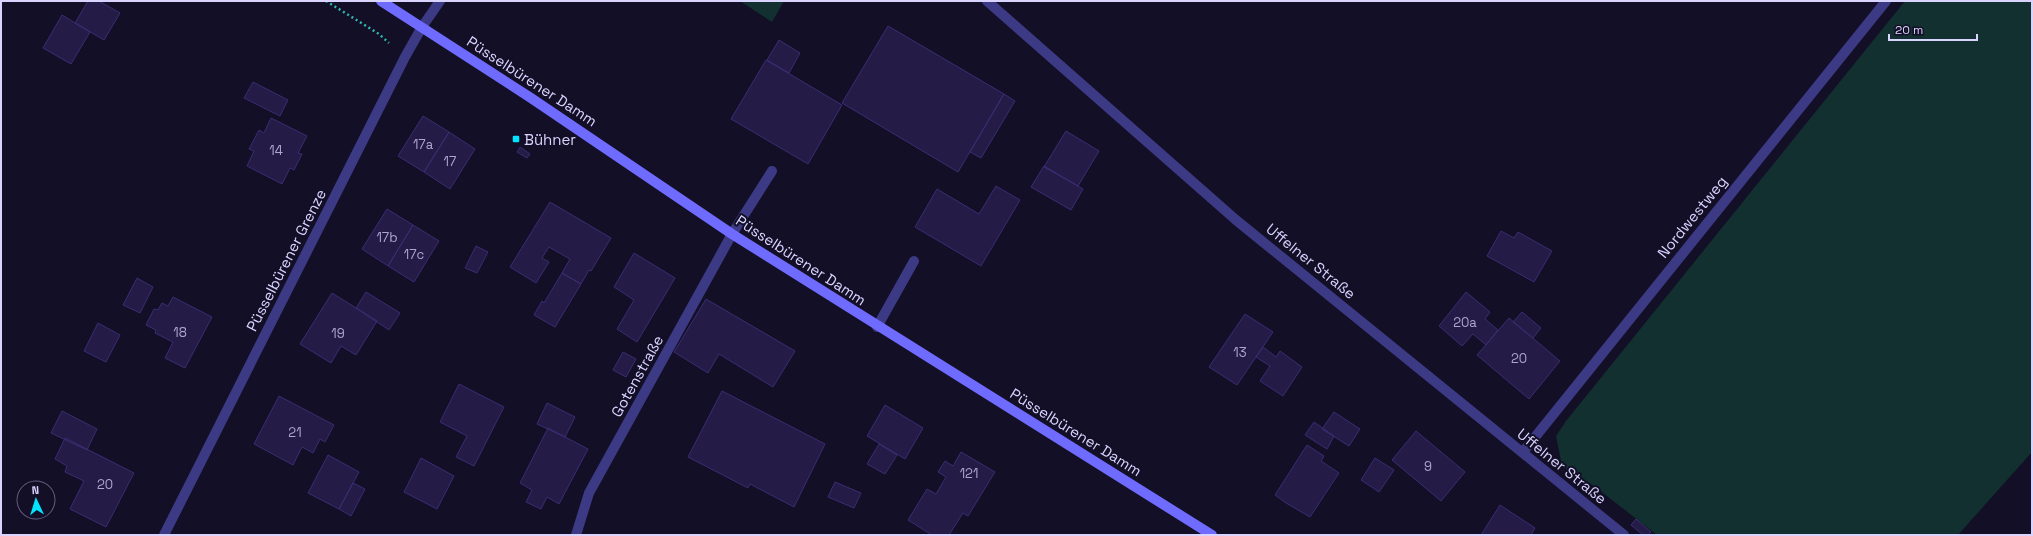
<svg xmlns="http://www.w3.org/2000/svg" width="2033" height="536" viewBox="0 0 2033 536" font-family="'Space Grotesk',sans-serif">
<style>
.green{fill:#12302f}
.building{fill:#241b47;stroke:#3b2d73}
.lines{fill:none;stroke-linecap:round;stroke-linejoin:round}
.path{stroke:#2fb8b0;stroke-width:2.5;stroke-dasharray:2 3;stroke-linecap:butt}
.service{stroke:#3d3a85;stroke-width:10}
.minor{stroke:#3d3a85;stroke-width:10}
.secondary{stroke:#6f6bff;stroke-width:10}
.poi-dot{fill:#00e5ff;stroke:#130f26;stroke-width:1.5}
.labels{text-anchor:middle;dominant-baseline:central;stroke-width:4;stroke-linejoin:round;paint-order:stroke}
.number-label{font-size:13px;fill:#aca6d1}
.street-label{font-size:15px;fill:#d9d4ff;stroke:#130f26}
.poi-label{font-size:15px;fill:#d9d4ff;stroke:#130f26;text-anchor:start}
</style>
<rect width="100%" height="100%" fill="#130f26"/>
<!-- green -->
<path class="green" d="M 740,1 L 784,1 L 772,22 Z
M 1905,1 L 2032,1 L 2032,452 L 1958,535 L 1657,535 L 1594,486 L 1562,466 L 1556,436 L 1566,421 Z"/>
<!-- building -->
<path class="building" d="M 88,1 L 99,1 L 120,13 L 104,40 L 75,23 Z
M 62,15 L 90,32 L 71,64 L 43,48 Z
M 888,26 L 1004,94 L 958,172 L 842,103 Z
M 779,40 L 800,53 L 789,73 L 767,60 Z
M 766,60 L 842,105 L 808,164 L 731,119 Z
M 253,82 L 288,100 L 280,116 L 244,98 Z
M 1004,94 L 1015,101 L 981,158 L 970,152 Z
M 423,116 L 449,132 L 424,172 L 398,156 Z
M 271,118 L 307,136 L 298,153 L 302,154 L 294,170 L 290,168 L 282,184 L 247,166 L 254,151 L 249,149 L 259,130 L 264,133 Z
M 1066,131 L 1099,151 L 1078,186 L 1044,167 Z
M 449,132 L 475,149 L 450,189 L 424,172 Z
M 520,147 L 530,154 L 527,158 L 517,152 Z
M 1044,166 L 1083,189 L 1071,210 L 1031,187 Z
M 996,186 L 1020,200 L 981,266 L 915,227 L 937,189 L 979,214 Z
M 550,202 L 611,238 L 591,271 L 589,270 L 581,284 L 562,273 L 570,259 L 549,247 L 542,258 L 549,262 L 536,283 L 510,267 Z
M 387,209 L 413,225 L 388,266 L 362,249 Z
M 413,225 L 439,241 L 414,282 L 388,266 Z
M 1501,231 L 1514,238 L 1518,232 L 1552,251 L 1534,282 L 1487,256 Z
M 476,246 L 488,252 L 477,273 L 465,268 Z
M 634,253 L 675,278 L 637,342 L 617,329 L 634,300 L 614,287 Z
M 562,273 L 581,284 L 555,327 L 534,315 L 542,301 L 544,303 Z
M 137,278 L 153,287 L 140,313 L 123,305 Z
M 366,292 L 400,313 L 389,330 L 356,308 Z
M 1466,292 L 1490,312 L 1485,319 L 1498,330 L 1486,345 L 1473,334 L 1462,346 L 1439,326 Z
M 332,293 L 377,321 L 356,355 L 341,346 L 331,363 L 300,344 Z
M 173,297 L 212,317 L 185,368 L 165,358 L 173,342 L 155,333 L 156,330 L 146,325 L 154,309 L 158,310 L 162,303 L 168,306 Z
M 706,299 L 795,351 L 773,387 L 719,354 L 708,373 L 674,352 Z
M 1522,312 L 1541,328 L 1533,338 L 1513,322 Z
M 1245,314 L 1273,332 L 1237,385 L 1209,367 Z
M 1509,318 L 1560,361 L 1529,399 L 1477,355 Z
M 98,323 L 120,335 L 106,362 L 84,351 Z
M 1263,347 L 1276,357 L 1280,351 L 1302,367 L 1283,396 L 1260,381 L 1270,366 L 1256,357 Z
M 623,352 L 636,359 L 626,377 L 613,370 Z
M 459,384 L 504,407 L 474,466 L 456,457 L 467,436 L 440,422 Z
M 722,391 L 825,444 L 794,507 L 750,484 L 748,488 L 688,457 Z
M 279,396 L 334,425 L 325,442 L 320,439 L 313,453 L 302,447 L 293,465 L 254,444 Z
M 547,403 L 575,417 L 565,437 L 537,424 Z
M 885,405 L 923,428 L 905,459 L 867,436 Z
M 62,411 L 97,429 L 87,450 L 51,433 Z
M 1334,412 L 1360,429 L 1349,446 L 1322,429 Z
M 1314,422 L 1334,436 L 1327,449 L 1305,435 Z
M 548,428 L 588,449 L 559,504 L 547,497 L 541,509 L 526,502 L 532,490 L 520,483 Z
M 1416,431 L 1465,472 L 1441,501 L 1392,460 Z
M 65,438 L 134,473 L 106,527 L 70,509 L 84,481 L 65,472 L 67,466 L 55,459 Z
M 879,444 L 897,455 L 885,474 L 867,464 Z
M 1307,445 L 1324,456 L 1321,461 L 1339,473 L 1310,517 L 1286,503 L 1275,495 Z
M 961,452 L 995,472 L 968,516 L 963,513 L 949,535 L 932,535 L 908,520 L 927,489 L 936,494 L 946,477 L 938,472 L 945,461 L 953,466 Z
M 328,455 L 359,472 L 339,509 L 308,493 Z
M 421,458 L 454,476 L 437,509 L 404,492 Z
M 1375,458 L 1394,470 L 1379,492 L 1361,480 Z
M 835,482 L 861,493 L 854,508 L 828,497 Z
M 353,483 L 365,489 L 351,516 L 339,509 Z
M 1500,505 L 1535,528 L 1531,535 L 1481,535 Z
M 1636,519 L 1651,532 L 1648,535 L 1643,535 L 1631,525 Z"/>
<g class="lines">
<!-- path -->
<path class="path" d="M 326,1 L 379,34 L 389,43"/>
<!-- service -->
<path class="service" d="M 732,234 L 772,171
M 877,327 L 914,261"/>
<!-- minor -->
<path class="minor" d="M 987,1 L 1236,220 L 1624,535
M 1523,452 L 1886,1
M 164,535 L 405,57 L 422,27 L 440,1
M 576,535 L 589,493 L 732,234"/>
<!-- secondary -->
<path class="secondary" d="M 381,1 L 531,98 L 732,234 L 1212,535"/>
</g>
<!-- markers -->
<rect class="poi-dot" x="512" y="135" width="8" height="8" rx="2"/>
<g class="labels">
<!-- number labels -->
<g class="number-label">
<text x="423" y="144">17a</text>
<text x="276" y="150">14</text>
<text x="450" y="161">17</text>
<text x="387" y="237">17b</text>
<text x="414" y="254">17c</text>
<text x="1465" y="322">20a</text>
<text x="180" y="332">18</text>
<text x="338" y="333">19</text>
<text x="1240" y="352">13</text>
<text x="1519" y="358">20</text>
<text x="295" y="432">21</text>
<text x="1428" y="466">9</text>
<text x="969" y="473">121</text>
<text x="105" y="484">20</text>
</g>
<!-- street labels -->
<g class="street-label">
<text transform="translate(532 81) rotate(33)">Püsselbürener Damm</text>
<text transform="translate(1692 217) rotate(-51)">Nordwestweg</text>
<text transform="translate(286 260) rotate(-63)">Püsselbürener Grenze</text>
<text transform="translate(801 260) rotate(33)">Püsselbürener Damm</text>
<text transform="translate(1311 261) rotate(39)">Uffelner Straße</text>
<text transform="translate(637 376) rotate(-61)">Gotenstraße</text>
<text transform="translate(1076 432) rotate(32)">Püsselbürener Damm</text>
<text transform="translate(1562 466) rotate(39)">Uffelner Straße</text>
</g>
<!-- poi labels -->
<g class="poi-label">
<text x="524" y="139">Bühner</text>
</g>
</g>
<!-- border -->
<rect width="2033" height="536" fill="none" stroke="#d9d4ff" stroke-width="4"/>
<!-- north arrow -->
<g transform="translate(36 500) rotate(356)"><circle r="19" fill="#130f26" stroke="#625e7d"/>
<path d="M0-3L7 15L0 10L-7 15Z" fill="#00e5ff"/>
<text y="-6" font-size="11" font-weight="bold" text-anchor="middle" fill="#d9d4ff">N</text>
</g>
<!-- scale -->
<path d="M1889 34v6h88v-6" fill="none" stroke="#d9d4ff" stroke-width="2"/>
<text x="1895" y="34" font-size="12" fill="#d9d4ff" stroke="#130f26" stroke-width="3" paint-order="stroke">20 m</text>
</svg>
